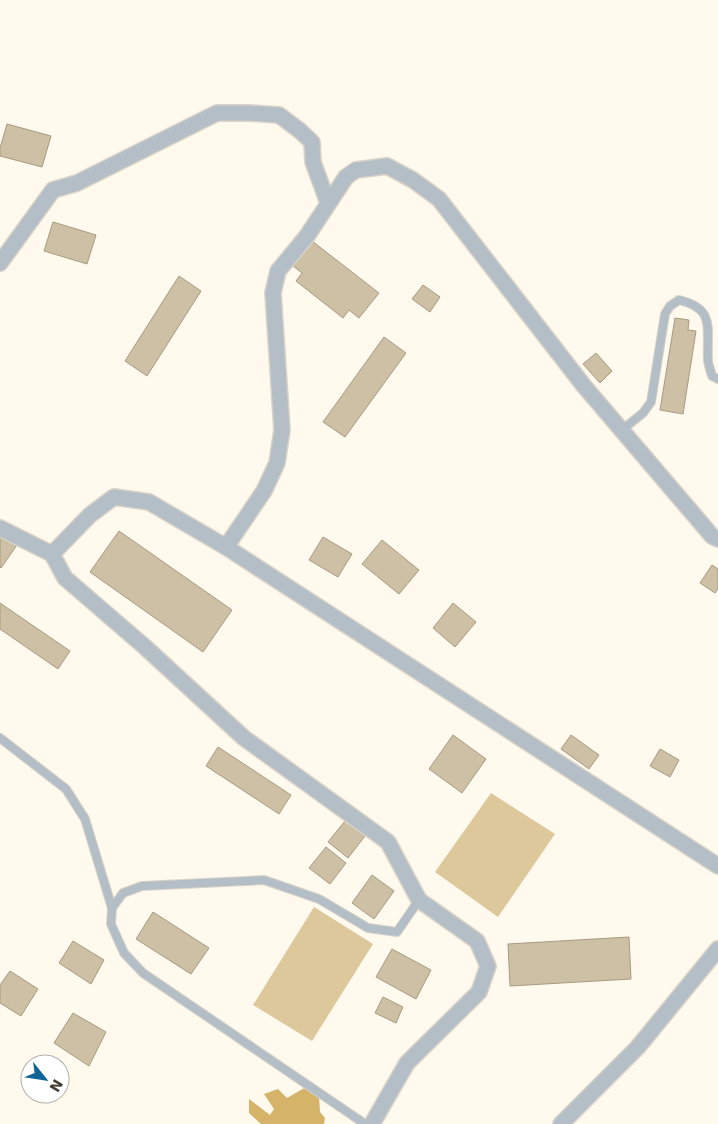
<svg xmlns="http://www.w3.org/2000/svg" width="718" height="1124" viewBox="0 0 718 1124" font-family="'DejaVu Sans',sans-serif">
<style>
.green{fill:#ddc89b}
.forest{fill:#d5b369}
.building{fill:#cdc0a5;stroke:#a79a80}
.lines{fill:none;stroke-linecap:round;stroke-linejoin:round}
.lane-casing{stroke:#d9d3c8;stroke-width:10}
.street-casing{stroke:#d9d3c8;stroke-width:18}
.lane{stroke:#b3bec7;stroke-width:8}
.street{stroke:#b3bec7;stroke-width:15}
</style>
<rect width="100%" height="100%" fill="#fff9ee"/>
<!-- green -->
<path class="green" d="M 491,793 L 555,834 L 498,917 L 435,872 Z
M 314,907 L 373,944 L 312,1041 L 253,1005 Z"/>
<!-- forest -->
<path class="forest" d="M 306,1087 L 319,1096 L 320,1112 L 325,1118 L 324,1124 L 261,1124 L 249,1113 L 249,1099 L 270,1115 L 274,1109 L 264,1094 L 278,1089 L 287,1098 Z"/>
<!-- building -->
<path class="building" d="M 7,124 L 51,136 L 42,167 L 0,156 L 0,148 Z
M 53,222 L 96,235 L 87,264 L 44,251 Z
M 312,241 L 379,293 L 359,318 L 349,310 L 343,318 L 296,281 L 302,273 L 293,266 Z
M 179,276 L 201,291 L 147,376 L 125,361 Z
M 423,285 L 440,297 L 430,312 L 412,299 Z
M 675,318 L 689,320 L 688,330 L 696,331 L 683,414 L 660,410 Z
M 384,337 L 406,353 L 345,437 L 323,422 Z
M 596,353 L 612,371 L 600,383 L 583,364 Z
M 119,531 L 232,610 L 203,652 L 90,572 Z
M 0,533 L 17,545 L 1,568 L 0,567 Z
M 323,537 L 352,554 L 338,577 L 309,560 Z
M 382,540 L 419,570 L 399,594 L 362,564 Z
M 712,565 L 718,569 L 718,589 L 715,593 L 700,583 Z
M 0,603 L 70,651 L 58,669 L 0,629 Z
M 453,603 L 476,622 L 455,647 L 433,628 Z
M 453,735 L 486,759 L 462,793 L 429,769 Z
M 571,735 L 599,755 L 589,769 L 561,749 Z
M 218,747 L 291,795 L 279,814 L 206,766 Z
M 660,749 L 679,760 L 670,777 L 650,766 Z
M 345,821 L 365,836 L 348,858 L 328,842 Z
M 326,847 L 346,863 L 330,884 L 309,868 Z
M 372,875 L 394,891 L 374,919 L 352,903 Z
M 153,912 L 209,948 L 191,974 L 136,939 Z
M 629,937 L 631,979 L 510,986 L 508,944 Z
M 73,941 L 104,960 L 91,984 L 59,963 Z
M 392,949 L 431,970 L 416,999 L 376,977 Z
M 10,971 L 38,989 L 21,1016 L 0,1003 L 0,985 Z
M 383,997 L 403,1007 L 396,1023 L 375,1013 Z
M 73,1013 L 106,1032 L 89,1066 L 54,1043 Z"/>
<g class="lines">
<defs>
<path id="lane" d="M 622,430 L 643,413 L 651,402 L 665,314 L 670,306 L 679,300 C 717,309 706,330 708,360 C 708,365 711,371 712,376 L 718,379
M 0,738 L 66,789 L 85,819 L 112,908
M 365,1124 L 143,973 L 124,953 L 111,924 L 112,908 L 123,893 L 142,886 L 264,880 L 319,899 L 368,928 L 397,932 L 419,900"/>
<path id="street" d="M 0,263 L 53,190 L 77,183 L 217,113 L 249,113 L 279,115 L 299,130 L 312,142 L 313,162 L 328,203
M 0,528 L 52,554 L 65,578 L 145,647 L 244,738 L 388,842 L 419,900 L 477,941 L 488,966 L 479,992 L 407,1063 L 372,1124
M 226,547 L 264,491 L 277,463 L 282,430 L 273,293 L 278,271 L 307,236 L 346,177 L 356,170 L 387,166 L 413,180 L 439,199 L 584,386 L 712,536 L 718,539
M 52,554 L 90,515 L 114,497 L 149,502 L 226,547 L 718,866
M 561,1124 L 638,1047 L 718,949"/>
</defs>
<!-- lane casing -->
<use href="#lane" class="lane-casing"/>
<!-- street casing -->
<use href="#street" class="street-casing"/>
<!-- lane -->
<use href="#lane" class="lane"/>
<!-- street -->
<use href="#street" class="street"/>
</g>
<!-- north arrow -->
<g transform="translate(45 1079) rotate(120)"><circle r="24" fill="#ffffff" stroke="#b3b1ad"/>
<path d="M0-4L9 19L0 12L-9 19Z" fill="#0e6595"/>
<text y="-8" font-size="14" font-weight="bold" text-anchor="middle" fill="#413c31">N</text>
</g>
</svg>
